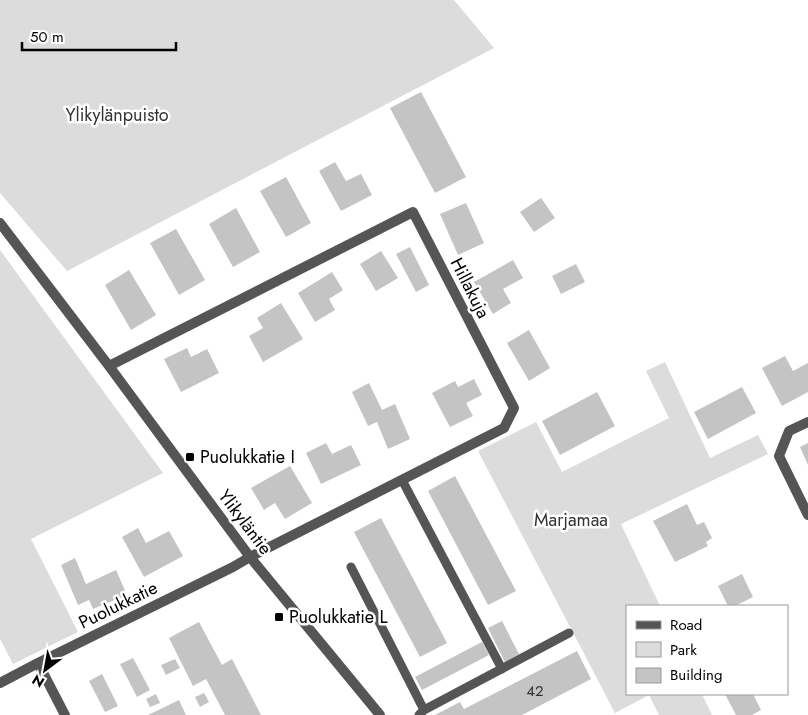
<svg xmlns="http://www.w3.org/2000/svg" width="808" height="715" viewBox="0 0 808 715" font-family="Jost,sans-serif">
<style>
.green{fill:#dcdcdc}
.building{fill:#c4c4c4}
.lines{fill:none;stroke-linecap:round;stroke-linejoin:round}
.lane{stroke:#555;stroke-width:9}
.street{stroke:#555;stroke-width:10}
.poi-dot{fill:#000;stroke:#fff;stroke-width:2}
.labels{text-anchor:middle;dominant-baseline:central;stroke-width:5;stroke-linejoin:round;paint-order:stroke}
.number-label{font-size:15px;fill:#313131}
.park-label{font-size:18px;fill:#333;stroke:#fff}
.street-label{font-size:18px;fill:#000;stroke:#fff}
.poi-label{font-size:18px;fill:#000;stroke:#fff;text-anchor:start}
</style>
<rect width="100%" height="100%" fill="#fff"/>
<!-- green -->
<path class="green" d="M 0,0 L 454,0 L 494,48 L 67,271 L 0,193 Z
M 0,250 L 163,473 L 31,539 L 78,632 L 13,664 L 0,639 Z
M 665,362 L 710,458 L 758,435 L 768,454 L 621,524 L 660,606 L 627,606 L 627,694 L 702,694 L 712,715 L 659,715 L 649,695 L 615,713 L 478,451 L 536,422 L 562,472 L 669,418 L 646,371 Z"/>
<!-- building -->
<path class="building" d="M 421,92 L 466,177 L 435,193 L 390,108 Z
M 335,162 L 346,181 L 361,174 L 372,195 L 341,211 L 319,171 Z
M 286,177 L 311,223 L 286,237 L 260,191 Z
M 541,198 L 555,218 L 534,232 L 520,212 Z
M 466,203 L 484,243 L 458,255 L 440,214 Z
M 236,208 L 260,252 L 233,267 L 209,224 Z
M 176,229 L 205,280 L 179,295 L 150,243 Z
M 410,247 L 429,285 L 416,292 L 396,254 Z
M 381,251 L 398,278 L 376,291 L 360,264 Z
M 513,260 L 523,278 L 503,289 L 511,303 L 493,314 L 474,282 Z
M 576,264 L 585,282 L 561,294 L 552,276 Z
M 129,270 L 156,315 L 131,330 L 105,285 Z
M 332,272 L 343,290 L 329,299 L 335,310 L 315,322 L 298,293 Z
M 281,303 L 303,339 L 263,362 L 249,336 L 263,328 L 257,318 Z
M 529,330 L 550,368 L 529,381 L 507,343 Z
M 187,348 L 191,357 L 207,349 L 219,373 L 181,392 L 164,359 Z
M 785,356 L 793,371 L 808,363 L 808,392 L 782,406 L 762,368 Z
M 474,379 L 482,395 L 466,403 L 473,416 L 450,427 L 432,393 L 455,381 L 458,387 Z
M 369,383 L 382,410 L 395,404 L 410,439 L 388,449 L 377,422 L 368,426 L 352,392 Z
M 742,387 L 756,413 L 708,439 L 694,412 Z
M 597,392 L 615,426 L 560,455 L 542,421 Z
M 326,443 L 332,454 L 351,445 L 361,465 L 321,484 L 306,453 Z
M 808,443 L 808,465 L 800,447 Z
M 290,466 L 312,503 L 285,519 L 275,503 L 264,510 L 251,488 Z
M 455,476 L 516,591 L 488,605 L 428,491 Z
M 687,504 L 697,525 L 704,522 L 712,538 L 706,542 L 708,546 L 675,562 L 653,521 Z
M 381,518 L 447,643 L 420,657 L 354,532 Z
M 138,528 L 146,543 L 169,531 L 183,556 L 144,577 L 122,537 Z
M 75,558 L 86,584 L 116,570 L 127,595 L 93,609 L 89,600 L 78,605 L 61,565 Z
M 742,574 L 753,597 L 735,606 L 728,606 L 718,586 Z
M 502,621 L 519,654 L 505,662 L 488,628 Z
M 199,622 L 222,665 L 232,659 L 261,715 L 225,715 L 206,679 L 193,686 L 169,638 Z
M 482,642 L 489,655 L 422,690 L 415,677 Z
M 577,651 L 591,679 L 522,715 L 435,715 L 460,702 L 464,709 Z
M 133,658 L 150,690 L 137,697 L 120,664 Z
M 175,659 L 180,668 L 166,675 L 161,665 Z
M 102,674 L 118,706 L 105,712 L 89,681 Z
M 204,693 L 209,702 L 200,707 L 195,697 Z
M 156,694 L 160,703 L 150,707 L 146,699 Z
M 725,694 L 753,694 L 761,710 L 752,715 L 736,715 Z
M 179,700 L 186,715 L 148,715 Z"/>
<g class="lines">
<!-- lane -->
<path class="lane" d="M 402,480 L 502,669
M 351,567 L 424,710 L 419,715
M 424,710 L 569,633"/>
<!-- street -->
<path class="street" d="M 0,223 L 109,366 L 250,557 L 380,715
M 808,422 L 789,431 L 779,456 L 808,515
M 38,663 L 65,715
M 0,683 L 38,663 L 233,567 L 250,557 L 504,428 L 514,408 L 413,212 L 109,366"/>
</g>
<!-- markers -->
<g class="poi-dot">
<rect x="185" y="452" width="10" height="10" rx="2.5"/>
<rect x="274" y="612" width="10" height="10" rx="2.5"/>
</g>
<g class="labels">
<!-- number labels -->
<g class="number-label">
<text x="535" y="691">42</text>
</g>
<!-- park labels -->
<g class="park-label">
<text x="117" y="115">Ylikylänpuisto</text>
<text x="571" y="520">Marjamaa</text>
</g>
<!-- street labels -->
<g class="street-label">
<text transform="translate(470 288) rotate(63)">Hillakuja</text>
<text transform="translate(245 522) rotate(53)">Ylikyläntie</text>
<text transform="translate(118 605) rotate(-26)">Puolukkatie</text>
</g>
<!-- poi labels -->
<g class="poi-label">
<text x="200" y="457">Puolukkatie I</text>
<text x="289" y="617">Puolukkatie L</text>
</g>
</g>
<!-- legend -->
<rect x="626" y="605" width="162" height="90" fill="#ffffff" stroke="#999999"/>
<rect x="636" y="621" width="25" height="8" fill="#555555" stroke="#999999"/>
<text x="670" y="630" font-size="15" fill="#000000">Road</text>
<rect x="636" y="642" width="25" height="15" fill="#dcdcdc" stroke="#999999"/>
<text x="670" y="655" font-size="15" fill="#000000">Park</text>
<rect x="636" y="668" width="25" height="15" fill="#c4c4c4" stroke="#999999"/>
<text x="670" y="680" font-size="15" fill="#000000">Building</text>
<!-- north arrow -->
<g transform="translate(45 670) rotate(212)" stroke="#ffffff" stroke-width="4" paint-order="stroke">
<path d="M0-4L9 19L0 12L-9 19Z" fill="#000000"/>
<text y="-8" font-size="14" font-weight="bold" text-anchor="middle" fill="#000000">N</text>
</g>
<!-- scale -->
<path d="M22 42v8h154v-8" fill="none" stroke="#000000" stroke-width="2.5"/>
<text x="30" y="42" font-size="15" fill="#000000" stroke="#ffffff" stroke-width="4" paint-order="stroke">50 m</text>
</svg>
